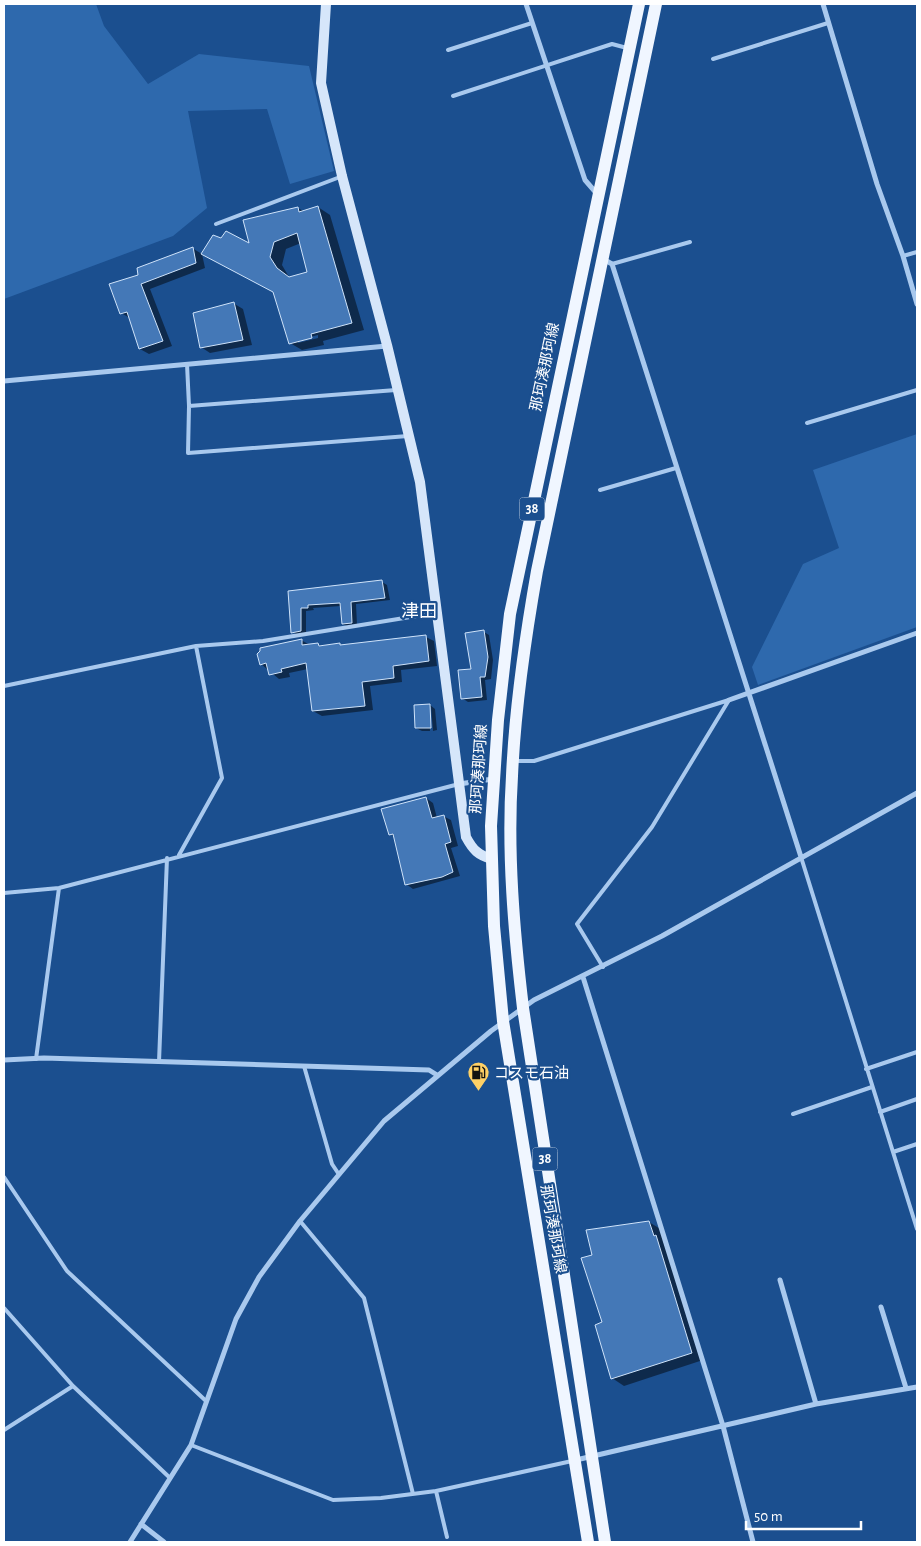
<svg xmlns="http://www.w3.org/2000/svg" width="921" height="1546" viewBox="0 0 921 1546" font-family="'Alegreya Sans','Noto Sans JP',sans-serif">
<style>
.green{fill:#2e69ad}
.shadow{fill:#0007;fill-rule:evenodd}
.building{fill:#4478b7;stroke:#cfe3fa;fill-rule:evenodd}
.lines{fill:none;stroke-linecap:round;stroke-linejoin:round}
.lane{stroke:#a9c9ee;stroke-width:4}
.street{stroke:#a9c9ee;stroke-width:5}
.secondary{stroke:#d6e6fa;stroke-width:10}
.primary{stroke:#f0f6ff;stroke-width:12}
.labels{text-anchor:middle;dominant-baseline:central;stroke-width:4.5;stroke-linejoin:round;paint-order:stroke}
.shield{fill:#1b4f8f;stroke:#bbcadd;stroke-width:1}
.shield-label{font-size:14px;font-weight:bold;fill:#fff}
.street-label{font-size:15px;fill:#fff;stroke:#1b4f8f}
.poi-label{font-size:15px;fill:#fff;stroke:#1b4f8f;text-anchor:start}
.quarter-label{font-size:18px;fill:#fff;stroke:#1b4f8f}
</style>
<rect width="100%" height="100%" fill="#1b4f8f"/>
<!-- green -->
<path class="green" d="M 4,4 L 96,4 L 104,26 L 148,84 L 199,54 L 309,66 L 334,171 L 290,184 L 267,109 L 188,111 L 207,208 L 173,236 L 4,299 Z
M 917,434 L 917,627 L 758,685 L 752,667 L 803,564 L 839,548 L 813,470 Z"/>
<!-- shadow -->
<path class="shadow" d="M 318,207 L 330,215 L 364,330 L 323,341 L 324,345 L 302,350 L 290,343 L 275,292 L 251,246 L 298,208 L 305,212 ZM 301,243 L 308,273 L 289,277 L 282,265 L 286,249 ZM 318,335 L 318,338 L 298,343 L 298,340 Z
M 192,248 L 202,254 L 205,268 L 150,289 L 172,346 L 149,354 L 140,349 L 130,318 L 121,313 L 139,276 Z
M 233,303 L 243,309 L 252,345 L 210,353 L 201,347 Z
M 382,582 L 387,585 L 390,600 L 356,604 L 357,625 L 349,627 L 343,624 L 341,606 L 313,608 L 314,610 L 306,611 L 306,634 L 298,635 L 292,632 L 289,592 Z
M 484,632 L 489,635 L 493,660 L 491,679 L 485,680 L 487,700 L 468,702 L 462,698 Z
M 426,637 L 434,641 L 437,666 L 401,670 L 402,682 L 370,686 L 373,710 L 322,716 L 313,711 L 308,669 L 289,673 L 290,677 L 279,679 L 261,664 L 301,640 L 310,645 L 343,646 Z
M 430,705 L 435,709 L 437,730 L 433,731 L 431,707 L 429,707 L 430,731 L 422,731 L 416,728 Z
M 426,798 L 433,803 L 437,818 L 443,816 L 451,820 L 458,846 L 451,848 L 460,876 L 413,889 L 406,884 L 395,837 L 390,834 Z
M 649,1222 L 662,1230 L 703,1360 L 624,1386 L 612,1378 L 593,1256 Z"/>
<!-- building -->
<path class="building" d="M 318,206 L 352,323 L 311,334 L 312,338 L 289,344 L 273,292 L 201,254 L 213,235 L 221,238 L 226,231 L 249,243 L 243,220 L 298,207 L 299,212 ZM 297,233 L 307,272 L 289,277 L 277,268 L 270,257 L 274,242 Z
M 193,247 L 196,263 L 141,284 L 163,341 L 139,349 L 127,312 L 120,314 L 109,284 L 138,275 L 137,268 Z
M 234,302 L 243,340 L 200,348 L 193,313 Z
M 382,580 L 385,598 L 351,602 L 352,623 L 342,624 L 340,603 L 308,605 L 308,608 L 301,608 L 301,631 L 291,633 L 288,591 Z
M 484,630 L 488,657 L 485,677 L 480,677 L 482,697 L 461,699 L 458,670 L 471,669 L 465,633 Z
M 426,635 L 429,661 L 393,666 L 394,678 L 362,682 L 365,706 L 312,711 L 306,663 L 281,669 L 282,672 L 269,675 L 266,663 L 260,665 L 257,654 L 260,651 L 260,648 L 302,639 L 302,645 L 318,643 L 319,646 L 340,643 L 340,645 Z
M 430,704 L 431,728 L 415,728 L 414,705 Z
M 426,797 L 432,818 L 444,815 L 451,842 L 445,844 L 453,872 L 442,877 L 405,885 L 393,834 L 389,835 L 381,809 Z
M 649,1221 L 654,1236 L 656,1235 L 692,1353 L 611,1379 L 595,1325 L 602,1322 L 581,1258 L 592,1255 L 586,1230 Z"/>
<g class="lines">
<!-- lane -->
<path class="lane" d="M 448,50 L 532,23
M 713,59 L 828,23
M 453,96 L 612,44 L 627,48
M 216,224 L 340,177
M 903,256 L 917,252
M 612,264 L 690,242
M 187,364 L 189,406
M 396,390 L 189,406 L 188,453 L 408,436
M 807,423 L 917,390
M 600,490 L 676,468
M 4,686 L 196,646 L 263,641 L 435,613
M 515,761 L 534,761 L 729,700
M 179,855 L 222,778 L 196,646
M 801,857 L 917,1229
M 4,893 L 59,888 L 459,784
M 603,967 L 577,924 L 652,827 L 729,700
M 36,1059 L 59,888
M 159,1062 L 167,858
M 304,1066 L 332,1164 L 338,1173
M 866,1069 L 917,1052
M 880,1112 L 917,1099
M 793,1114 L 872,1087
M 893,1152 L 917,1144
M 4,1177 L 67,1271 L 206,1401
M 300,1221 L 364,1298 L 413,1494
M 4,1308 L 73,1386
M 4,1430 L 73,1386 L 169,1477
M 191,1445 L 333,1500 L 381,1498 L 436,1491 L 572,1461
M 436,1491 L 447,1537"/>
<!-- street -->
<path class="street" d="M 526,4 L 585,180 L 598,195
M 823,4 L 877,184 L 903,256 L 917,304
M 603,259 L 612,264 L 801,857
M 4,381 L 387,346
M 729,700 L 917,633
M 459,784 L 493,779
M 583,977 L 723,1426 L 753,1542
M 4,1060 L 44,1058 L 429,1070 L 437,1075
M 780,1280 L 816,1404
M 881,1307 L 906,1388
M 576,1460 L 816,1404 L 917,1387
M 141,1524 L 164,1542
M 130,1542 L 191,1445 L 236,1319 L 259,1277 L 300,1221 L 384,1121 L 491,1031 L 534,1000 L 662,936 L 917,793"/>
<!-- secondary -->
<path class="secondary" d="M 326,4 L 321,83 L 342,176 L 387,345 L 420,482 L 466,837 C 473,850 478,855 492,859"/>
<!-- primary -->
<path class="primary" d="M 588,1542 L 503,1021 L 494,926 L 491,826 L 498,720 L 510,614 L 639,4
M 605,1542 L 523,1008 C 514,932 507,852 512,776 C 515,707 525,639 537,571 L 656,4"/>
</g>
<!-- icons -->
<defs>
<symbol id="fuel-pin" viewBox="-11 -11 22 30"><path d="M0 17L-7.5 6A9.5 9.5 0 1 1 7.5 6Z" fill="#ffd166" stroke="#1b4f8f"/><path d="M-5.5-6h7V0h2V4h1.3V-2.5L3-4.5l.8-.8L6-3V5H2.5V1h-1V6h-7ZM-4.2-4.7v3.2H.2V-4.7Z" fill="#111"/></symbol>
</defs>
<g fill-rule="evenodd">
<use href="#fuel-pin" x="466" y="1060" width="25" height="34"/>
</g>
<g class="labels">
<!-- shield labels -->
<g class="shield">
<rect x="519.5" y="497.5" width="25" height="23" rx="4"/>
<rect x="532.5" y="1147.5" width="25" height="23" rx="4"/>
</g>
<g class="shield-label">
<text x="532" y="509">38</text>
<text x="545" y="1159">38</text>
</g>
<!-- street labels -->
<g class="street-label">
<text transform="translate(545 367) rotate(-78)">那珂湊那珂線</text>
<text transform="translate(479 769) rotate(-86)">那珂湊那珂線</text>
<text transform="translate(553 1229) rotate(80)">那珂湊那珂線</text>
</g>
<!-- poi labels -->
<g class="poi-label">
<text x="494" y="1073">コスモ石油</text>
</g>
<!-- quarter labels -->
<g class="quarter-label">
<text x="419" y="612">津田</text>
</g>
</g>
<!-- border -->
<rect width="921" height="1546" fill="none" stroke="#ffffff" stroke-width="10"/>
<!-- scale -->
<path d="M746 1521v8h115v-8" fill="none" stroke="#ffffff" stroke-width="2.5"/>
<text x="754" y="1521" font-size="15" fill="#ffffff" stroke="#1b4f8f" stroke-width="4" paint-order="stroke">50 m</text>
</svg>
